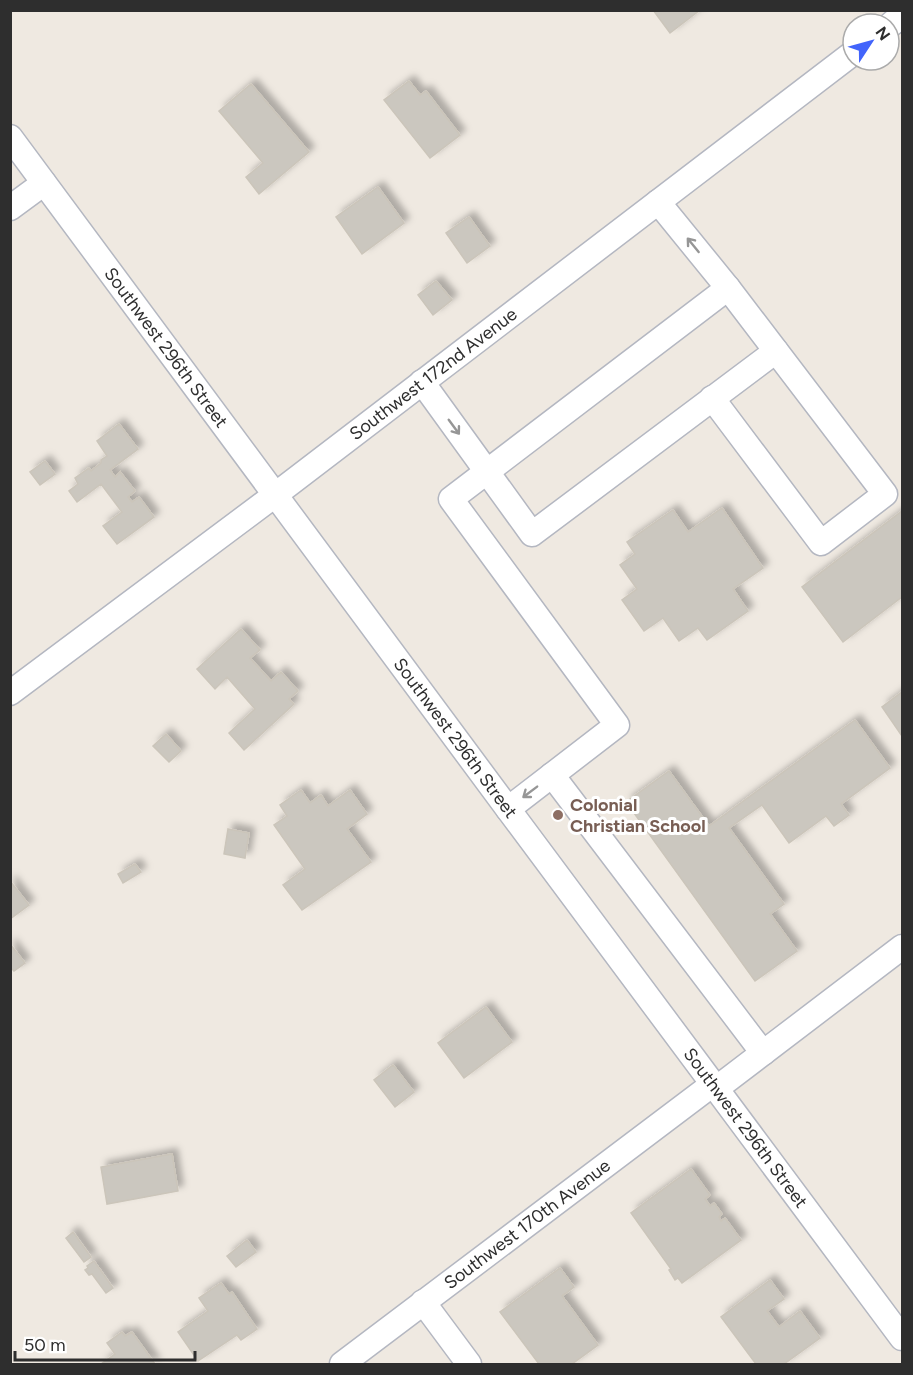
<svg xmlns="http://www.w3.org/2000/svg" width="913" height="1375" viewBox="0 0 913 1375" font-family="Figtree,sans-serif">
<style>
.building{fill:#cbc7bf;stroke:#cbc5ba;stroke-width:1.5;filter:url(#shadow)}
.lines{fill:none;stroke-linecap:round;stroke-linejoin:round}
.minor-casing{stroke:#b4b7c1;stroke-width:27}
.minor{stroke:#fff;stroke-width:24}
.oneway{stroke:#969696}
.education-dot{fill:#8d6e63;stroke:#fff;stroke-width:2}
.labels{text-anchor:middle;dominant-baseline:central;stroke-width:6;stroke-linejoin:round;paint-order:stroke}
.street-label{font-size:18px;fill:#2e2e2e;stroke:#fff}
.education-label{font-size:18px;font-weight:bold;fill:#785e54;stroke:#fff;text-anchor:start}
</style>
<defs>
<filter id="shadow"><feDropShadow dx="5.5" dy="-5.5" stdDeviation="3" flood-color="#0004"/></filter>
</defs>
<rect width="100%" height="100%" fill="#efe9e1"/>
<!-- building -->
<path class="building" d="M 653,10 L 700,10 L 670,33 Z
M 409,81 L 420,95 L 426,91 L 460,135 L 430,158 L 384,100 Z
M 251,84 L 309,152 L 259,194 L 246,177 L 263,163 L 219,111 Z
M 378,187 L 404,223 L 362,254 L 336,217 Z
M 469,217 L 490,246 L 467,263 L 446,233 Z
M 436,281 L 452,300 L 433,315 L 418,295 Z
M 119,424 L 138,449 L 110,470 L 115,477 L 120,472 L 135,491 L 128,497 L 132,502 L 139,497 L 154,517 L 117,544 L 103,526 L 122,512 L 101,484 L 77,502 L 69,491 L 78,484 L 75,478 L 89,468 L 91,471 L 101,463 L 101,460 L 107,456 L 97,441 Z
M 45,461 L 55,474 L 40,485 L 30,472 Z
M 722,508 L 763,568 L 733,589 L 748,611 L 707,640 L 698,628 L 679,641 L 663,618 L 644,631 L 622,600 L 637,589 L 620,565 L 635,554 L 627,542 L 673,510 L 688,532 Z
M 902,511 L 902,597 L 843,642 L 802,587 Z
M 241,629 L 260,650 L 250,658 L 271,681 L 281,672 L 298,691 L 289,699 L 294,704 L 244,750 L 229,733 L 255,709 L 227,677 L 215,689 L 197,669 Z
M 902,692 L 902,736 L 882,707 Z
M 855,720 L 890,768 L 841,804 L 849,815 L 834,826 L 826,816 L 789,843 L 762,805 L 729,828 L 784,904 L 770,914 L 797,951 L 755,981 L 626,802 L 669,771 L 709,826 Z
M 166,734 L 181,751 L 169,762 L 153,746 Z
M 301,790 L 310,803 L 321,795 L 328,806 L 350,790 L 367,814 L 347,829 L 371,862 L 302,910 L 283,885 L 305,869 L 274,825 L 287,816 L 280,805 Z
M 228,829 L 249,833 L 245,858 L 224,854 Z
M 135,864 L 141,872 L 123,883 L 118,874 Z
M 10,881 L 29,905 L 10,919 Z
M 10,944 L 25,963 L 14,971 L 10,967 Z
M 486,1007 L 512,1042 L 464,1078 L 438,1043 Z
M 393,1065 L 414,1092 L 395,1107 L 374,1080 Z
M 172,1154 L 178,1191 L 107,1204 L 101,1167 Z
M 691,1169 L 710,1195 L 705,1199 L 710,1206 L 714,1203 L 722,1214 L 719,1217 L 721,1221 L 725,1218 L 741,1240 L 682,1283 L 678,1278 L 675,1280 L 669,1270 L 671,1269 L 631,1213 Z
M 73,1232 L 91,1257 L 84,1262 L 66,1238 Z
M 247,1240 L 256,1252 L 236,1267 L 227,1256 Z
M 94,1261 L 113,1288 L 106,1293 L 92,1274 L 89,1275 L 85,1270 L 88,1268 L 87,1266 Z
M 560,1268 L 574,1287 L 562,1296 L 598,1345 L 572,1364 L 539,1364 L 500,1312 Z
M 770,1280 L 784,1299 L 767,1311 L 779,1327 L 800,1311 L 820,1338 L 784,1364 L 756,1364 L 721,1317 Z
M 221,1283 L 229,1294 L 232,1292 L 257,1329 L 241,1340 L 237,1335 L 198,1361 L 178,1332 L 208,1311 L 199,1298 Z
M 122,1332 L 125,1336 L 132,1332 L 155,1364 L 101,1364 L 115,1354 L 107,1343 Z"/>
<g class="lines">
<defs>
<g id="minor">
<path d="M 889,26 L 902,15"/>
<path id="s1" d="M 10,137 L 508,809 L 902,1338"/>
<path d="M 658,202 L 728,288 L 885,494 L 821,543 L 712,398"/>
<path d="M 10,208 L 44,183"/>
<path d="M 422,382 L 532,534 L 776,351"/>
<path id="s2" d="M 10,693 L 275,495 L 853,53"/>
<path d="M 552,775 L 763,1053"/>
<path d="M 508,809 L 617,725 L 451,499 L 728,288"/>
<path d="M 717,1088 L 902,947"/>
<path d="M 423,1302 L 469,1364"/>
<path id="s3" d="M 342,1364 L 713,1084"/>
</g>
</defs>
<!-- minor casing -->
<use href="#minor" class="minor-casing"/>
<!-- minor -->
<use href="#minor" class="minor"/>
</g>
<!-- one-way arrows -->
<defs><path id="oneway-shaft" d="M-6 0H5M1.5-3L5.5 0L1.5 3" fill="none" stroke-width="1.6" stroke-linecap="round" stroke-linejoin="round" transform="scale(1.5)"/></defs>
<g class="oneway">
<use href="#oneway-shaft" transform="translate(693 245) rotate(-129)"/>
<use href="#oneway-shaft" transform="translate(454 427) rotate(54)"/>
<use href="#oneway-shaft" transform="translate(530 792) rotate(143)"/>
</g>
<!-- markers -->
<circle class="education-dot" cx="558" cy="815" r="6"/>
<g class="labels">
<!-- street labels -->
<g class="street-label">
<text stroke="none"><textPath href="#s1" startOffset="262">Southwest 296th Street</textPath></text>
<text stroke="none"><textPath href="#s2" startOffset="530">Southwest 172nd Avenue</textPath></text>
<text stroke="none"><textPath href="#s1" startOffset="748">Southwest 296th Street</textPath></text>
<text stroke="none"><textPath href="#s1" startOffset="1234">Southwest 296th Street</textPath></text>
<text stroke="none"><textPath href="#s3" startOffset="232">Southwest 170th Avenue</textPath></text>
</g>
<!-- education labels -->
<g class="education-label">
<text x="570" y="805">Colonial<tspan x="570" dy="21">Christian School</tspan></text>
</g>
</g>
<!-- border -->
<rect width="913" height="1375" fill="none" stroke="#2e2e2e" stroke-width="24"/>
<!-- north arrow -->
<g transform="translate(871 42) rotate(54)"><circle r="28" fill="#ffffff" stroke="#ababab" stroke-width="1.5"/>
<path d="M0-4.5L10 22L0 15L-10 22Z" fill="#4264fb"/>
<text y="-9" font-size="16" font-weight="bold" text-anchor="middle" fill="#2e2e2e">N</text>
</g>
<!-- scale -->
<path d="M15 1351v9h180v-9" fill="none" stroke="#2e2e2e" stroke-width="3"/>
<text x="24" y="1351" font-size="18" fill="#2e2e2e" stroke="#ffffff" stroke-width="4.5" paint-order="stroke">50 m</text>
</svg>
